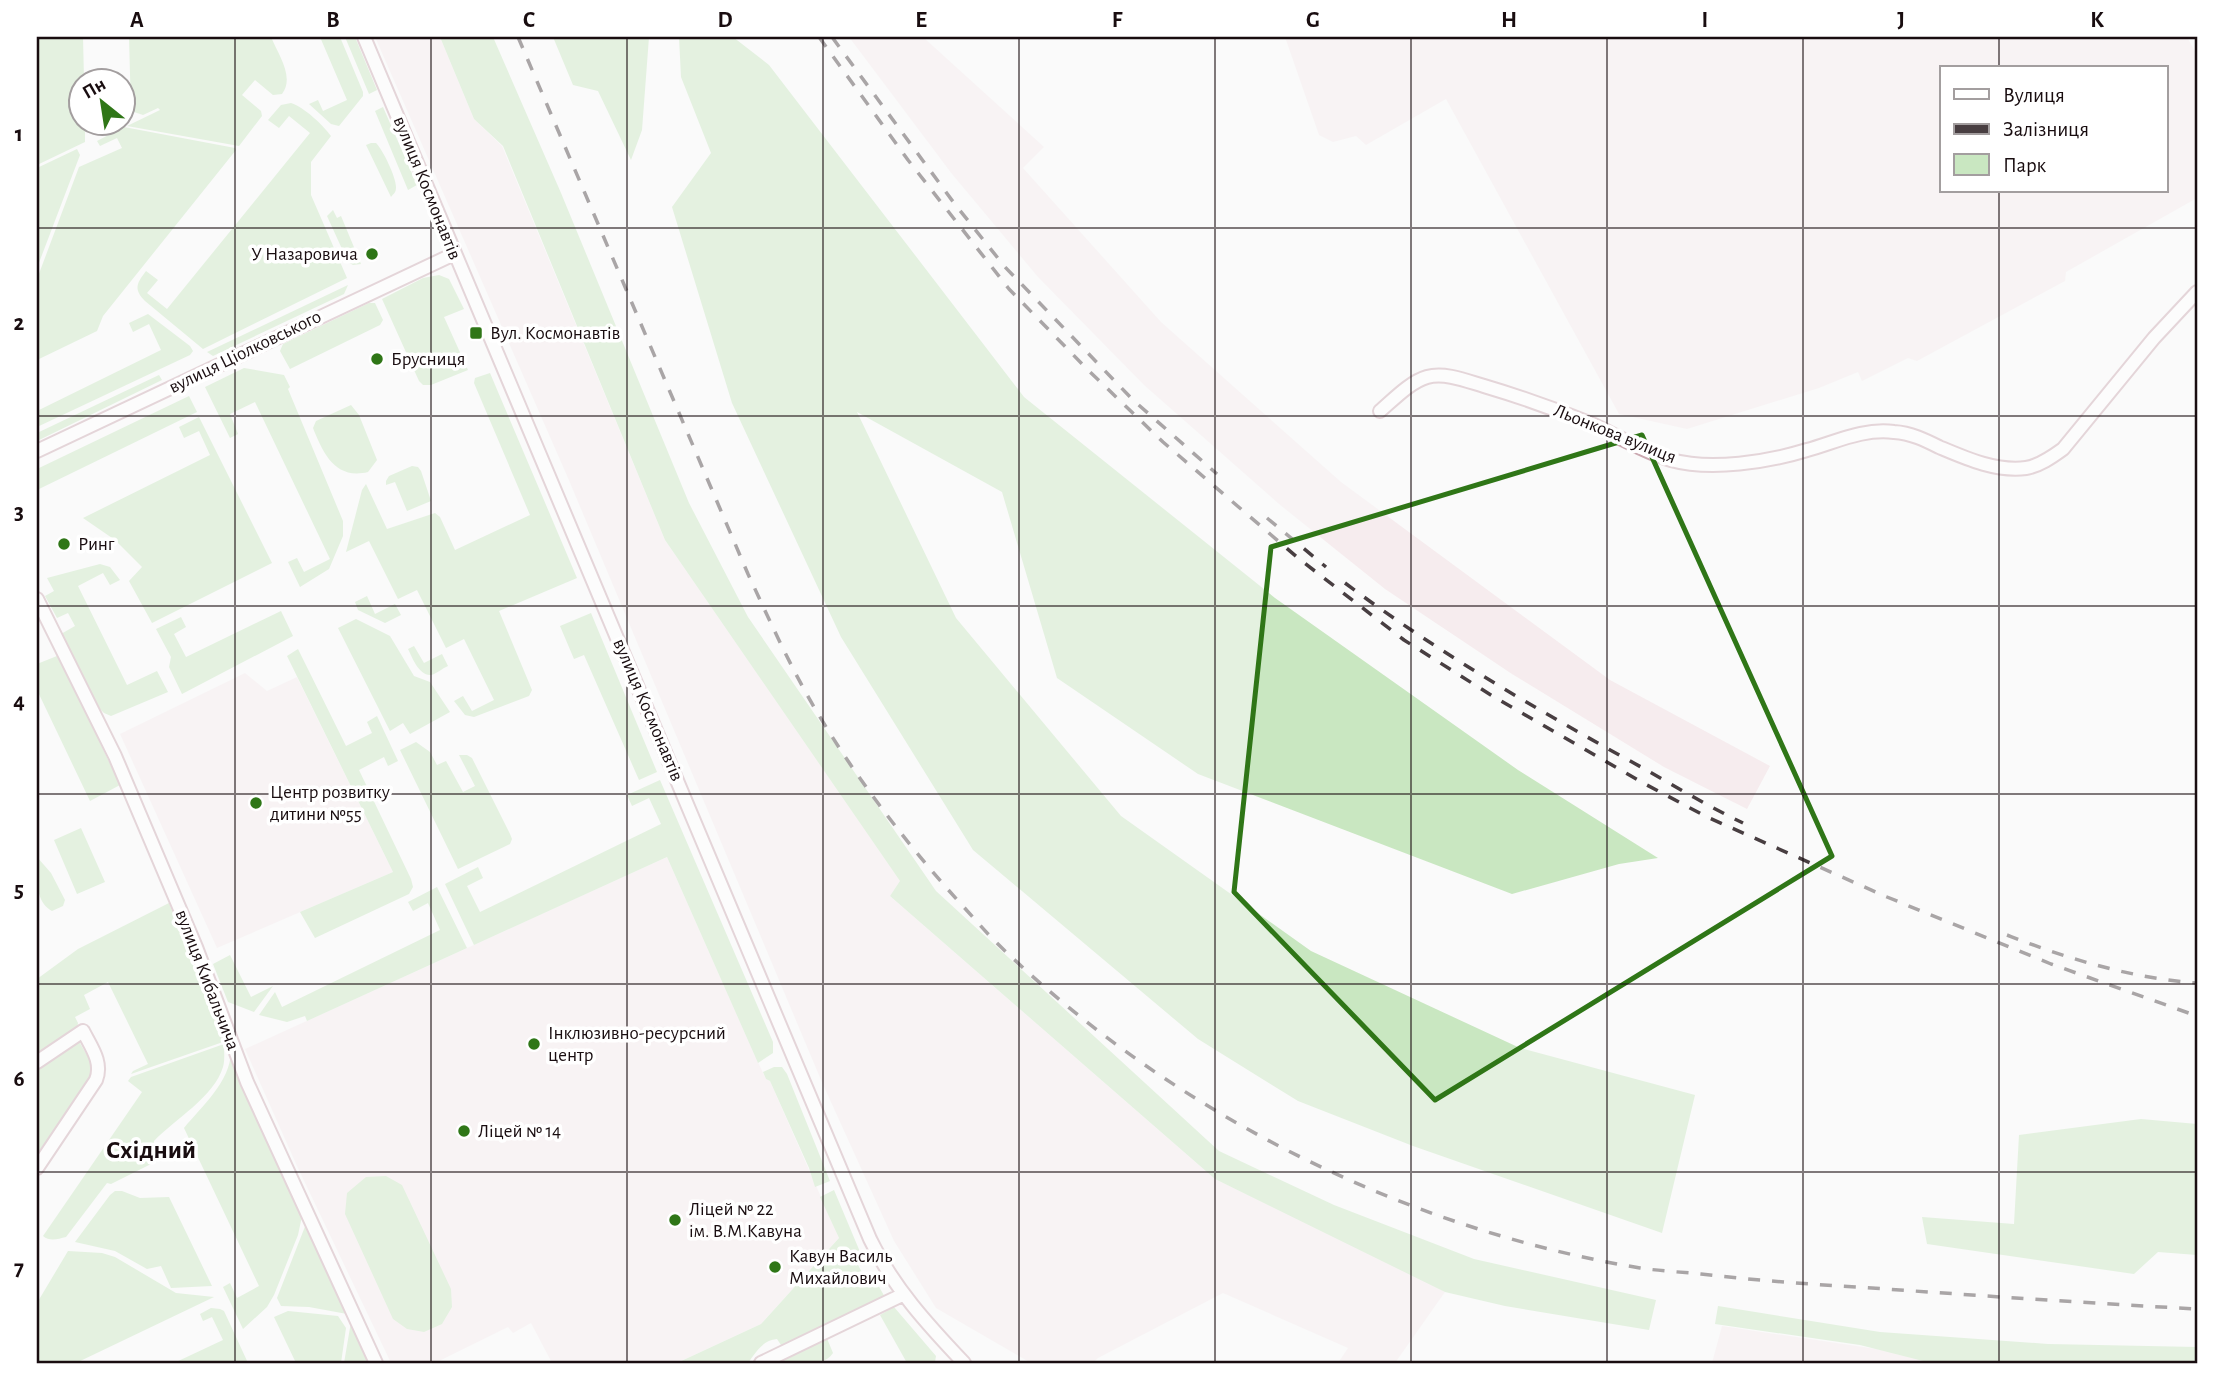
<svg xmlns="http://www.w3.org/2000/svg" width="2234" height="1400" viewBox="0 0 2234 1400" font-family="'Alegreya Sans',sans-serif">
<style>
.built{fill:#f6ecee;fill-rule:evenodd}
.green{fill:#c9e7c1}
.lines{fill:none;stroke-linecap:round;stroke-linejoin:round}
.minor-casing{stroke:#cba9b1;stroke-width:16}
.minor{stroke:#fff;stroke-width:12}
.rail{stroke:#483e41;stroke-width:3.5;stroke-dasharray:12 12;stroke-linecap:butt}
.marked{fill:none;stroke:#2f7617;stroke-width:5;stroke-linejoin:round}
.grid{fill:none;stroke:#190d10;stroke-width:2;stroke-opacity:0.55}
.poi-dot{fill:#2f7617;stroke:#fff;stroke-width:2.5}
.labels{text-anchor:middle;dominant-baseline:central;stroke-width:7;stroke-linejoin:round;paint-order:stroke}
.street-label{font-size:19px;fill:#190d10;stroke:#fff}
.poi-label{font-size:19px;fill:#190d10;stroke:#fff;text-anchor:start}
.district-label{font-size:26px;font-weight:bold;fill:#190d10;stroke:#fff}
.neatline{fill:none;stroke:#190d10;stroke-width:2.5}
.grid-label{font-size:23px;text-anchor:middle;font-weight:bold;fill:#190d10}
</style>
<rect width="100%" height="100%" fill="#fafafa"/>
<!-- built -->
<path class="built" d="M 375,37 L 440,37 L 474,119 L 502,146 L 665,540 L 901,882 L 890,896 L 1215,1179 L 1406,1270 L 1445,1292 L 1395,1363 L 1338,1363 L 1348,1348 L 1223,1293 L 1098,1358 L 1093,1363 L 1031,1363 L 936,1308 L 894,1241 L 821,1080 L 568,478 Z
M 849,37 L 923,37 L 1044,147 L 1023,168 L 1161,322 L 1341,482 L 1610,680 L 1770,766 L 1747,809 L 1664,767 L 1512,674 L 1385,589 L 1279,504 L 1144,385 L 1038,277 L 952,174 Z
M 1285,37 L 2187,37 L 2197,55 L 2197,198 L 2066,272 L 2065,281 L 1917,361 L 1908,358 L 1862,381 L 1858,372 L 1819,388 L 1687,429 L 1619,414 L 1446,99 L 1366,145 L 1356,136 L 1333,142 L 1319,135 ZM 2166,68 L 2166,191 L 1942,191 L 1942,68 Z
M 245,673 L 267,691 L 297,677 L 393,872 L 217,948 L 120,734 Z
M 667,857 L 755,1056 L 766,1079 L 770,1081 L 839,1238 L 761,1324 L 677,1363 L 552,1363 L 531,1323 L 513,1333 L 508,1327 L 435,1363 L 391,1363 L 297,1166 L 245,1049 Z
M 1722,1326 L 1970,1363 L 1712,1363 Z"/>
<!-- green -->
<path class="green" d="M 37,37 L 83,37 L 84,80 L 80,80 L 80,122 L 85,123 L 85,142 L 37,165 Z
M 129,37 L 271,37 C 278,54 295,77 282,94 L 273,95 L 255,80 L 242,95 L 261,111 L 262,116 L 239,146 L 127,126 L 160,110 L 158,108 L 143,115 L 131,111 Z
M 320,37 L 340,37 L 363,92 L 363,96 L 339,126 L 331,124 L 309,104 L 318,100 L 323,111 L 347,100 Z
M 345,37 L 355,37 L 377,90 L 369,94 Z
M 440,37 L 493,37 L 561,193 L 689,503 L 748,617 L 936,891 L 1219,1151 L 1334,1205 L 1474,1259 L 1656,1300 L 1649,1330 L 1505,1306 L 1445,1292 L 1215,1179 L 890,896 L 900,881 L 665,540 L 503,146 L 474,119 Z
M 553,37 L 649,37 L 642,130 L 631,160 L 598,91 L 573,85 Z
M 679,37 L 733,37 L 769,65 L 1024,397 L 1275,598 L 1518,770 L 1658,858 L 1619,864 L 1512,894 L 1198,774 L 1057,678 L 1002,492 L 857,412 L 956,618 L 1121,816 L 1311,951 L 1520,1048 L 1695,1095 L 1662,1233 L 1413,1146 L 1298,1101 L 1198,1039 L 973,850 L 841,637 L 732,403 L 672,207 L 711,153 L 681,77 Z
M 291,103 C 305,108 322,124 331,136 L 311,162 L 311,195 L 347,278 L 203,349 L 145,301 C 133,289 137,283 146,271 L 158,280 L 147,293 L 167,309 L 310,133 L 289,116 L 279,128 L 268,120 L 281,105 Z
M 383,107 L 417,185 L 408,190 L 375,111 Z
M 124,127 L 235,148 L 236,150 L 103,316 L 97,331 L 37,360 L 37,279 L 79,167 L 122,148 L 117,138 L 100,146 L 97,141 Z
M 371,143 L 376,143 C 383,150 396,177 396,187 C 396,193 394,193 391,197 L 366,145 Z
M 77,149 L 80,155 L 37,268 L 37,168 Z
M 333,210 L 337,218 L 341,216 L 361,264 L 353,265 L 348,262 L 327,216 Z
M 439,275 L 449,279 L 464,309 L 444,317 L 468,370 L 431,385 L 423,385 L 419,381 L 382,299 L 423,278 Z
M 348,285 L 344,294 L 213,356 L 207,352 Z
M 369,303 L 375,303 L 383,320 L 380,325 L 290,369 L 280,351 L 283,344 Z
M 148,314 L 190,346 L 193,351 L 190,355 L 37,427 L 37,411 L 161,350 L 149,324 L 133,332 L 129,323 Z
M 244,368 L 284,375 L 290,387 L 288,389 L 343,521 L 343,536 L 329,569 L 300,587 L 288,562 L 297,558 L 304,572 L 330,559 L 255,402 L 230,414 L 238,434 L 230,438 L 205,387 Z
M 490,373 L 577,578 L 499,611 L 532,690 L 529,696 L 474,717 L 465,715 L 454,701 L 463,696 L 472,711 L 494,700 L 464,639 L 446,648 L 417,590 L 398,599 L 369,541 L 346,552 L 362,490 L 366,484 L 387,529 L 435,513 L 440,517 L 455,550 L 530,515 L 474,383 L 475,378 Z
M 159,375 L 162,380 L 37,441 L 37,433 Z
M 189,396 L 197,412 L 37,490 L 37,469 Z
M 351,405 L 359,415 L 377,460 L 368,472 C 335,480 323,453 313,428 L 316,421 Z
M 199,417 L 272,563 L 152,623 L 129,581 L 142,567 L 115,540 L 83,518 L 210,455 L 199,431 L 184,438 L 179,427 Z
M 412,466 L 418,467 L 421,471 L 431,501 L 407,511 L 395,482 L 386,485 L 386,481 L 389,476 Z
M 100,564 L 110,567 L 120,580 L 110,585 L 103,573 L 78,586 L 127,685 L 157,671 L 168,692 L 111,716 L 104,713 L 99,708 L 61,634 L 75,626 L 68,613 L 57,618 L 45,596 L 54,591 L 47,578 Z
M 367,596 L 375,614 L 395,604 L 401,615 L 385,623 L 358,610 L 355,602 Z
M 281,611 L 293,636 L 182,694 L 169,667 L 171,657 L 156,629 L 181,617 L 186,627 L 174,634 L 186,657 Z
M 591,613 L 657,772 L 639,780 L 584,655 L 574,659 L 560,626 Z
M 356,619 L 390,636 L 414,676 L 430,682 L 450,712 L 410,734 L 403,723 L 390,731 L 338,628 Z
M 414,646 L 424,663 L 442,654 L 448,666 C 443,668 436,674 431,675 C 419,676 412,657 408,649 Z
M 298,649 L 346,746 L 372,733 L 367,722 L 377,716 L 398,761 L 388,766 L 384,757 L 359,770 L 411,879 L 413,887 L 409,894 L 315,938 L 300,912 L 393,872 L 287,656 Z
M 57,656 L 72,683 L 120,785 L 90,801 L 37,690 L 37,664 Z
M 416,742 L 430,752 L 437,765 L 446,761 L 463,792 L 475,786 L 459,755 L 467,755 L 472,758 L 510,834 L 512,839 L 510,844 L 458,869 L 400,750 Z
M 660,780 L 773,1042 L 773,1053 L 758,1063 L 667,857 L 474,945 L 445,884 L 478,867 L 483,878 L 467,886 L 480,912 L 661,824 L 649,798 L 632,806 L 627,795 Z
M 81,828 L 105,882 L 77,894 L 54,840 Z
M 37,857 L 51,873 L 65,900 L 63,906 L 52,911 C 34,901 37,876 37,857 Z
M 437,887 L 467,948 L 307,1021 L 305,1016 L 287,1022 L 259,1015 L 275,992 L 282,1007 L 440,930 L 428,903 L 413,911 L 408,902 Z
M 169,903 L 223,1042 L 131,1074 L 133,1071 L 148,1064 L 108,982 L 84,995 L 90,1009 L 75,1017 L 78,1023 L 77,1029 L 37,1058 L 37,979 L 78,949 Z
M 230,955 L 251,997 L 273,986 L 254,1012 L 228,1002 L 213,964 Z
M 77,1038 L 92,1064 L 91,1078 L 37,1157 L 37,1066 Z
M 224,1044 C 224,1052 225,1060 223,1067 C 214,1097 174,1120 154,1141 L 153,1149 L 159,1160 L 111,1184 L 107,1183 L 66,1237 C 58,1239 50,1242 43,1236 L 142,1092 L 128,1081 L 131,1077 Z
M 231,1052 L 302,1216 L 298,1235 L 274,1295 L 267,1307 L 243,1329 L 223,1287 L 230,1283 L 237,1298 L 259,1286 L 184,1128 C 202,1106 230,1082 231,1052 Z
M 774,1067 L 782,1067 L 787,1074 L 830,1181 L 815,1187 L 809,1168 L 770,1081 L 766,1079 L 763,1072 Z
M 2141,1119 L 2197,1124 L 2197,1255 L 2158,1252 L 2134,1274 L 1927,1244 L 1922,1217 L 2014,1224 L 2019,1135 Z
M 386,1176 L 402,1185 L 451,1289 L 452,1307 L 442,1324 L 424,1332 L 407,1329 L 393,1319 L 345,1214 L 347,1193 L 366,1177 Z
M 834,1190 L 863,1259 L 857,1263 L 868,1284 L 878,1285 L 886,1299 L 783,1348 L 777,1339 C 763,1340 756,1352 748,1363 L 677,1363 L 761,1324 L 839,1238 L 820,1197 Z
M 115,1191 L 122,1191 L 140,1198 L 169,1197 L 212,1286 L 171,1288 L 161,1266 L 147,1269 L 115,1251 L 75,1242 L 110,1195 Z
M 306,1224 L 347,1314 L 309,1307 L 281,1306 L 277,1298 Z
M 68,1251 L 102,1253 L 115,1257 L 176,1293 L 214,1297 L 76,1363 L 37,1363 L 37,1303 Z
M 1718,1306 L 1880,1332 L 2048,1344 L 2197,1347 L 2197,1363 L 1931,1363 L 1860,1345 L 1715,1324 Z
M 894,1307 L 936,1356 L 935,1362 L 907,1363 L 880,1315 Z
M 211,1308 L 220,1309 L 224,1311 L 248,1363 L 174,1363 L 223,1340 L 212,1317 L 203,1321 L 200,1314 Z
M 288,1311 L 338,1316 L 346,1328 L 341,1363 L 296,1363 L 274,1317 Z
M 351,1322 L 370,1363 L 344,1363 Z
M 826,1336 L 833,1353 C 822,1370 788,1363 770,1363 Z"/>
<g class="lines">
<defs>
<path id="minor" d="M 364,37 L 870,1239 C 893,1287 928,1325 964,1363
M 1380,411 C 1394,399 1410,382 1427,377 C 1445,372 1467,381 1484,386 C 1521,397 1558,410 1594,425 C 1617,436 1647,453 1671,460 C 1711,471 1768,462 1807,450 C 1836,442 1863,428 1894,432 C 1911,433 1925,440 1939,447 C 1965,458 1996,472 2026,468 C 2039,466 2052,457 2063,449 L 2154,338 L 2197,292
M 37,451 L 454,254
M 37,599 L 115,756 L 196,947 L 247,1082 L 376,1363
M 37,1062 L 83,1031 C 91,1047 103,1062 96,1080 L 37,1168
M 761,1363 L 902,1295"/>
</defs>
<!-- minor casing -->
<use href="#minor" class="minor-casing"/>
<!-- minor -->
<use href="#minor" class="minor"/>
<!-- rail -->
<path class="rail" d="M 518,37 L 748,574 C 769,619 789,664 814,707 C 855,777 906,843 960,903 C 974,918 987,934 1002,948 C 1173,1113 1405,1229 1640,1268 C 1660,1271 1681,1272 1701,1274 C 1753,1280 1805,1284 1857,1287 C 1971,1295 2084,1303 2197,1309
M 819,37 L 908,160 L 1009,289 L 1089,371 L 1163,442 L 1298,558 L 1404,640 L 1494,697 L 1645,784 L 1707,817 L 1887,897 L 2051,964 L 2197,1016
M 832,37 L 954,203 L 1005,267 L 1133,400 L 1217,474
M 1267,518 L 1326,567
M 1345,583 C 1433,649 1526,703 1621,756 C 1662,778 1701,803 1743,823
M 2007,935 C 2068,959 2131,978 2197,983"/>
</g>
<!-- marked area -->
<path d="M0 0H2234V1400H0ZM 1642,435 L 1832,856 L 1435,1100 L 1234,892 L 1271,547 Z" fill="#fafafa" fill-opacity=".55" fill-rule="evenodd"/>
<path class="marked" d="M 1642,435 L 1832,856 L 1435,1100 L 1234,892 L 1271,547 Z"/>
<!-- grid -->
<path class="grid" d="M 235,37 L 235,1363M 431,37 L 431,1363M 627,37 L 627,1363M 823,37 L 823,1363M 1019,37 L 1019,1363M 1215,37 L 1215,1363M 1411,37 L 1411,1363M 1607,37 L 1607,1363M 1803,37 L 1803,1363M 1999,37 L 1999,68M 1999,191 L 1999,1363M 37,228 L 2197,228M 37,416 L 2197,416M 37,606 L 2197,606M 37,794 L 2197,794M 37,984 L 2197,984M 37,1172 L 2197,1172"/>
<!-- markers -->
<g class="poi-dot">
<circle cx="372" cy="254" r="7"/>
<rect x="469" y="326" width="14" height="14" rx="3.5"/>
<circle cx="377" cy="359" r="7"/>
<circle cx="64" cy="544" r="7"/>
<circle cx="256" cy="803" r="7"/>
<circle cx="534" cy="1044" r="7"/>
<circle cx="464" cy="1131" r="7"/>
<circle cx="675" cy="1220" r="7"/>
<circle cx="775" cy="1267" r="7"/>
</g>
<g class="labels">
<!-- street labels -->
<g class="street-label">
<text transform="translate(427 188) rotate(68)">вулиця Космонавтів</text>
<text transform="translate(245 352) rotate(-26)">вулиця Ціолковського</text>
<text transform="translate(1615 434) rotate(22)">Льонкова вулиця</text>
<text transform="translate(648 710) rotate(67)">вулиця Космонавтів</text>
<text transform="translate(207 980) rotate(69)">вулиця Кибальчича</text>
</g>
<!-- poi labels -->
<g class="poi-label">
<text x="358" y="254" text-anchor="end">У Назаровича</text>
<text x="490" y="333">Вул. Космонавтів</text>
<text x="391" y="359">Брусниця</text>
<text x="78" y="544">Ринг</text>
<text x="270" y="792">Центр розвитку<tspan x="270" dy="22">дитини №55</tspan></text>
<text x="548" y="1033">Інклюзивно-ресурсний<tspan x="548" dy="22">центр</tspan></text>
<text x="478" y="1131">Ліцей № 14</text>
<text x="689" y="1209">Ліцей № 22<tspan x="689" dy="22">ім. В.М.Кавуна</tspan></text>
<text x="789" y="1256">Кавун Василь<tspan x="789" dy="22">Михайлович</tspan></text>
</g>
<!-- district labels -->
<g class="district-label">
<text x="151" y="1150">Східний</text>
</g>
</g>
<!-- border -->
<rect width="2234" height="1400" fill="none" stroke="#ffffff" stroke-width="77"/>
<!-- legend -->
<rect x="1940" y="66" width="228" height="126" fill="#ffffff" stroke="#a39e9f" stroke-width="2"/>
<rect x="1954" y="89" width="35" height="10" fill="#ffffff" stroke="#a39e9f" stroke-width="2"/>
<text x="2003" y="102" font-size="21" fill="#190d10">Вулиця</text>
<rect x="1954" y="124" width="35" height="10" fill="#483e41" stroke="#a39e9f" stroke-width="2"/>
<text x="2003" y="136" font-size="21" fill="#190d10">Залізниця</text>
<rect x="1954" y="154" width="35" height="21" fill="#c9e7c1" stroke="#a39e9f" stroke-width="2"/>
<text x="2003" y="172" font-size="21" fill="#190d10">Парк</text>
<!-- north arrow -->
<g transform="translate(102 102) rotate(330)"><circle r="33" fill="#ffffff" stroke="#a39e9f" stroke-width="2"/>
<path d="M0-5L12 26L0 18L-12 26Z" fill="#2f7617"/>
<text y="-10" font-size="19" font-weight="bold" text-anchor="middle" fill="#190d10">Пн</text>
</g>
<rect x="38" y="38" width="2158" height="1324" class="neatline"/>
<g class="grid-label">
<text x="137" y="27">A</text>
<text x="333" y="27">B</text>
<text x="529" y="27">C</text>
<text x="725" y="27">D</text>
<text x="921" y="27">E</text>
<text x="1117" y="27">F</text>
<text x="1313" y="27">G</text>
<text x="1509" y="27">H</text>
<text x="1705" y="27">I</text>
<text x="1901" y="27">J</text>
<text x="2097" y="27">K</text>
<text x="19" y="141">1</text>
<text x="19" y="330">2</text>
<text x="19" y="519">3</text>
<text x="19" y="708">4</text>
<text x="19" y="897">5</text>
<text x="19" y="1086">6</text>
<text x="19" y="1275">7</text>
</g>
</svg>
